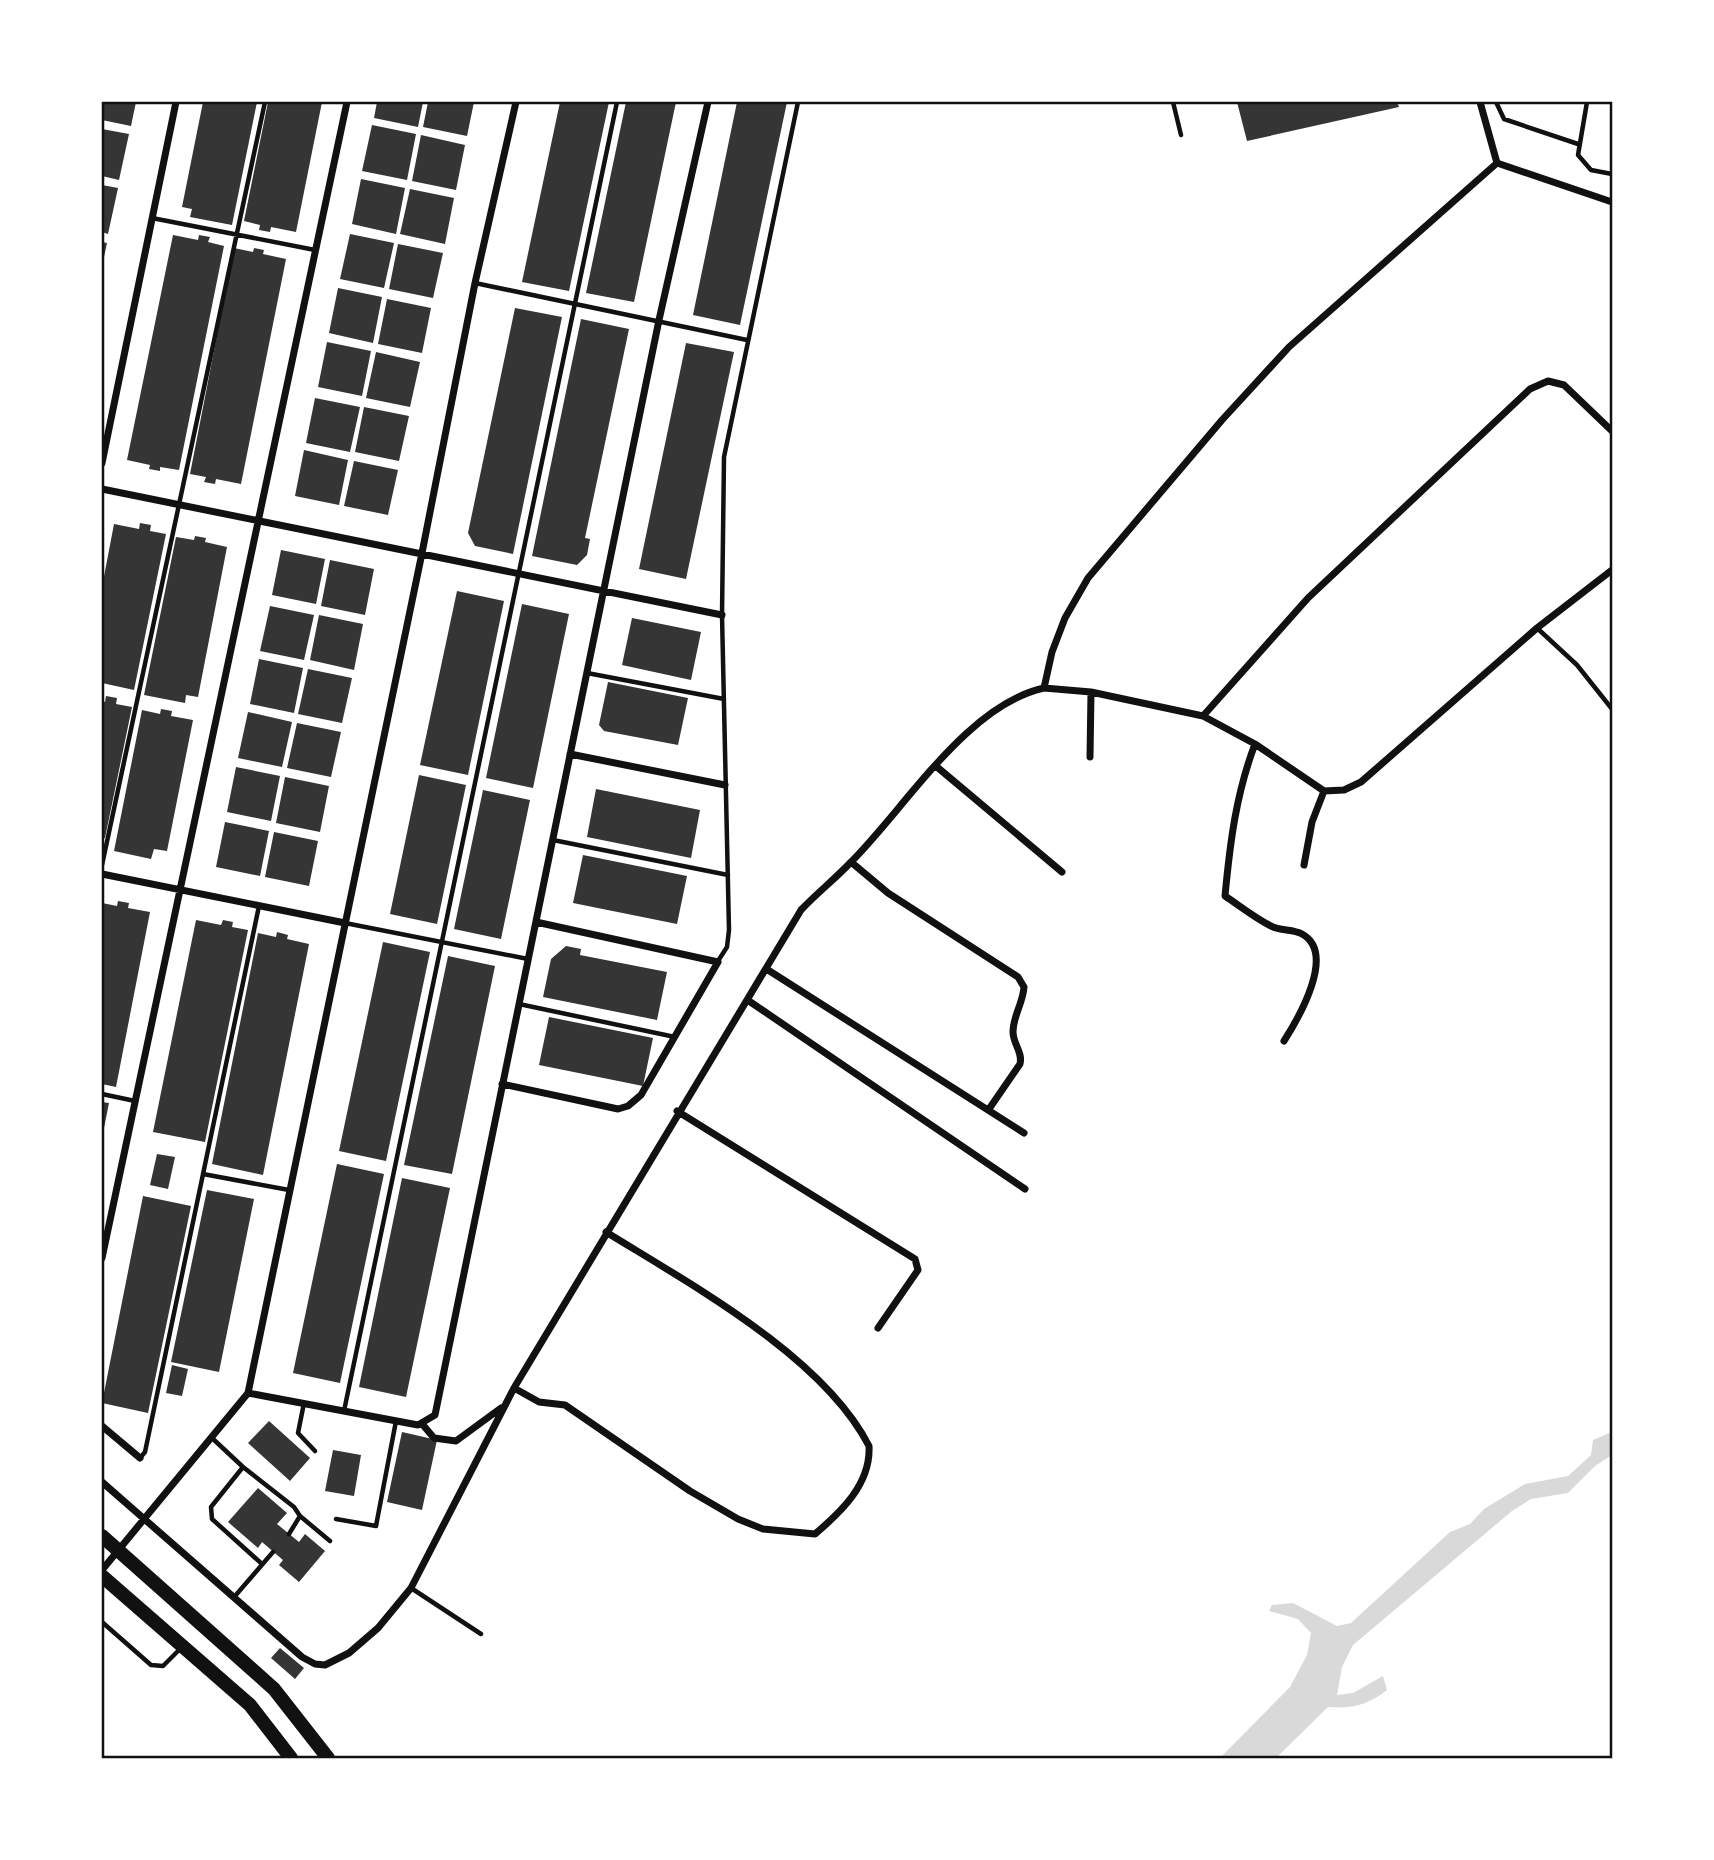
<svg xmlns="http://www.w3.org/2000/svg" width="1714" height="1860" viewBox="0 0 1714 1860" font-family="'PT Sans',sans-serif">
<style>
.water{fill:#d9d9d9}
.building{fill:#353535}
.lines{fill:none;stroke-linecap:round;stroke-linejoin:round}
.service{stroke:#111;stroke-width:4.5}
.minor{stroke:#111;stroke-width:7}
.secondary{stroke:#111;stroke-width:14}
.neatline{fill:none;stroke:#111;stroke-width:2.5}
</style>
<rect width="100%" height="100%" fill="#fff"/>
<!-- water -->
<path class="water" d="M 1612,1432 L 1612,1455 L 1595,1466 L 1568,1493 L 1531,1499 L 1512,1511 L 1353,1645 L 1342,1667 L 1337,1695 L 1353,1693 L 1383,1676 L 1387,1690 C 1368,1705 1352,1709 1328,1707 L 1276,1758 L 1220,1758 L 1290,1687 L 1307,1655 L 1311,1633 L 1298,1619 L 1269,1611 L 1272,1605 L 1293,1603 L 1337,1626 L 1351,1623 L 1450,1532 L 1470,1524 L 1484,1509 L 1525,1484 L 1568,1476 L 1591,1455 L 1593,1440 Z"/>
<!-- building -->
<path class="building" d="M 102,102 L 136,102 L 131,126 L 102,120 Z
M 203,102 L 257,102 L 232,225 L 190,217 L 192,209 L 182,207 Z
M 268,102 L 322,102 L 296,232 L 271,227 L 270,232 L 259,230 L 260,225 L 244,221 Z
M 377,102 L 423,102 L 418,127 L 374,118 Z
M 428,102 L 474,102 L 467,136 L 423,127 Z
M 560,102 L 609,102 L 569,291 L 522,282 Z
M 626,102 L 676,102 L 634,302 L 586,293 Z
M 737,102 L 787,102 L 740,325 L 693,315 Z
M 1237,102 L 1397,102 L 1399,107 L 1247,141 Z
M 372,125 L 416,134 L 407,180 L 362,171 Z
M 102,129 L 129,134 L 119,180 L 102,176 Z
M 421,135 L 465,145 L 456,190 L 412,181 Z
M 361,179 L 405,188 L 396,234 L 352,224 Z
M 102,185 L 118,188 L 108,234 L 102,232 Z
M 410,189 L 454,198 L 445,244 L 400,234 Z
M 350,234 L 394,243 L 384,288 L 340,279 Z
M 173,235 L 198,240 L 199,235 L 210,237 L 208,242 L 224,246 L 179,470 L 160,467 L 160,471 L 149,469 L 150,465 L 127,460 Z
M 102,242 L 107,243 L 103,262 L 102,262 Z
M 398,244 L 443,253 L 433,298 L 389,289 Z
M 234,248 L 253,252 L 254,248 L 264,250 L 263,254 L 286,259 L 241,484 L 216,479 L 215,484 L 204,482 L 206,477 L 190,474 Z
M 338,288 L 382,297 L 373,343 L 329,333 Z
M 387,299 L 431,308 L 422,353 L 378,344 Z
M 515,308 L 562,317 L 513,554 L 475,546 L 468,533 Z
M 581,319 L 629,329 L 585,538 L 590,539 L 587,555 L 577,565 L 532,556 Z
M 327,342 L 371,351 L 362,396 L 318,387 Z
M 686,343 L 734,352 L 686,579 L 639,569 Z
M 376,352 L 420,362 L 410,407 L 366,398 Z
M 315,398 L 360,407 L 350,452 L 306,443 Z
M 364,407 L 409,416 L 399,461 L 355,452 Z
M 304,450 L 348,460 L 339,505 L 295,496 Z
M 354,461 L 398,470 L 388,515 L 344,506 Z
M 140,523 L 151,525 L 150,531 L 166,534 L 134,690 L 102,683 L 102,587 L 114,524 L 139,529 Z
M 195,536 L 206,538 L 205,542 L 227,547 L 198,697 L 186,695 L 185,703 L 144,695 L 176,537 L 194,540 Z
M 281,550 L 325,559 L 316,604 L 272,595 Z
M 330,560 L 374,569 L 365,615 L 321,606 Z
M 457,591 L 504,601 L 468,775 L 420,765 Z
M 522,604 L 569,614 L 533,788 L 486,778 Z
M 270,606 L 314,615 L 304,660 L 260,651 Z
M 319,615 L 363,624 L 354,670 L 310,660 Z
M 632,618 L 701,632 L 691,680 L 622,665 Z
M 259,659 L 303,668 L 294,713 L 250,704 Z
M 308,669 L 352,678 L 342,723 L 298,714 Z
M 608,682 L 688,698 L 678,745 L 604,731 L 599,725 Z
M 106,696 L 117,698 L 116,704 L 132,707 L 105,838 L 102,838 L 102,701 L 105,702 Z
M 161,709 L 172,711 L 171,716 L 193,720 L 167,851 L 154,849 L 151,859 L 114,851 L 142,710 L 160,714 Z
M 248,712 L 292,722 L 282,767 L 238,758 Z
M 297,723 L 341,732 L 331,777 L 287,768 Z
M 236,767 L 280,776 L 271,821 L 227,812 Z
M 419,775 L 466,785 L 437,924 L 390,914 Z
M 285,777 L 329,786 L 320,832 L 276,823 Z
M 596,789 L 700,810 L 691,858 L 587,837 Z
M 483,790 L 530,800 L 501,939 L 454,929 Z
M 225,822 L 269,831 L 260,876 L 216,867 Z
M 274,832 L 318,841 L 309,886 L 265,877 Z
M 583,855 L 687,876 L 677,924 L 573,903 Z
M 118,901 L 129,903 L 128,908 L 150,912 L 116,1087 L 102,1084 L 102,903 L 117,906 Z
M 196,920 L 221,925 L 223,920 L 233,922 L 232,927 L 248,930 L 205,1142 L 153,1132 Z
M 277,932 L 288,935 L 287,939 L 309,944 L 263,1175 L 212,1164 L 258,933 L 276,937 Z
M 383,942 L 430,952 L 386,1161 L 339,1151 Z
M 566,946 L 581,949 L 580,955 L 667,972 L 657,1020 L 543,997 L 551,959 Z
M 448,956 L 495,966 L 452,1174 L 404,1165 Z
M 549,1017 L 653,1038 L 643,1086 L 539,1065 Z
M 102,1102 L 109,1103 L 103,1133 L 102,1133 Z
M 157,1154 L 175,1157 L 168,1189 L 150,1185 Z
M 337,1164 L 384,1174 L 340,1383 L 293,1373 Z
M 402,1178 L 450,1188 L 406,1397 L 359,1387 Z
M 207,1190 L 254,1199 L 219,1372 L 171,1362 Z
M 143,1196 L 191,1206 L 148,1413 L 102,1403 Z
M 172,1365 L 188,1369 L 182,1396 L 166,1393 Z
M 269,1421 L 310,1458 L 290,1481 L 248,1443 Z
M 402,1432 L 437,1440 L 422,1510 L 387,1502 Z
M 333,1450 L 361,1455 L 354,1496 L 325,1491 Z
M 258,1488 L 287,1513 L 277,1524 L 299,1542 L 305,1534 L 325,1551 L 299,1582 L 279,1565 L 283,1560 L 262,1542 L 258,1548 L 228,1522 Z
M 280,1648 L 304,1668 L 295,1679 L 271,1658 Z"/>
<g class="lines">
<!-- service -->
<path class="service" d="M 1173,102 L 1181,135
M 1496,102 L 1504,119 L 1578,144
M 1587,102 L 1578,155 L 1591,170 L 1612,174
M 152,218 L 315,250
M 475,283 L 747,340
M 1537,628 L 1577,665 L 1612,709
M 587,673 L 724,699
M 553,840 L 728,875
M 102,865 L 265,102
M 345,923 L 528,959
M 718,961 L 727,947 L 729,930 L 722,615 L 724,457 L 798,102
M 519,1004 L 675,1037
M 102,1094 L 135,1101
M 203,1174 L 289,1190
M 304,1403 L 298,1433 L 315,1451
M 344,1411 L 617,102
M 212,1438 L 243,1467
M 140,1458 L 145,1452 L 259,906
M 336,1519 L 376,1526 L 396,1421
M 289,1534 L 300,1516 L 330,1541
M 262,1564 L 212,1519 L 211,1507 L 243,1467 L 294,1507 L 300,1516
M 411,1588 L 481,1634
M 235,1596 L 273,1552
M 102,1622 L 151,1665 L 163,1666 L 180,1649"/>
<!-- minor -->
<path class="minor" d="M 1480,102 L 1497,163
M 1497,163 L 1612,202
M 102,463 L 176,102
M 102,489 L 722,615
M 1044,688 L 1091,692 L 1203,716 L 1308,598 L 1530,389 L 1548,381 L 1564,385 L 1612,431
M 1203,716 L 1255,744 L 1324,791 L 1344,790 L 1361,782 L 1537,628 L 1612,570
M 1255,744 C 1236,794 1230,843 1225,896 C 1240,906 1255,918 1271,926 C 1280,931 1293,929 1302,934 C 1337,953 1298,1019 1284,1041
M 570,754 L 725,785
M 1090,757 L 1091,692
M 937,767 L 1062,872
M 851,862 L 888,893 L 1018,977 L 1024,987 C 1023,1003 1013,1016 1013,1032 C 1013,1044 1023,1052 1020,1064 L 989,1109
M 1304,865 L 1312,822 L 1324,791
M 102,874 L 345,923
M 768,970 L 1024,1133
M 749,1001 L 1025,1189
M 502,1084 L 618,1109 L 628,1106 L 641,1095 L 718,962 L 536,922
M 677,1111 L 915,1259 L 918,1270 L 878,1328
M 102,1258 L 347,102
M 514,1388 L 539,1402 L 565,1405 L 690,1491 L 738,1519 L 763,1529 L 815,1534 C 841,1512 871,1484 869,1446 C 823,1356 690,1284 606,1232
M 248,1393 L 418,1425 L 435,1415 L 659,320 L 708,102
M 423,1425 L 434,1438 L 456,1441 L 501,1408
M 102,1426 L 140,1458
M 102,1482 L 302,1657 L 315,1664 L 325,1665 L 349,1653 L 378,1628 L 411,1588 L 514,1388 L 801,910 C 817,893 835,879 851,862 C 906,807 967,705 1044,688 L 1052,652 L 1065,618 L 1088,578 L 1222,420 L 1289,347 L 1497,163
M 102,1570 L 248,1393 L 422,553 L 475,283 L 516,102"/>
<!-- secondary -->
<path class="secondary" d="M 102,1536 L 274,1689 L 328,1758
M 102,1576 L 250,1705 L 291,1758"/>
</g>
<!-- border -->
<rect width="1714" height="1860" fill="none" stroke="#ffffff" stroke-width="206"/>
<rect x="103" y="103" width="1508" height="1654" class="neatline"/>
</svg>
